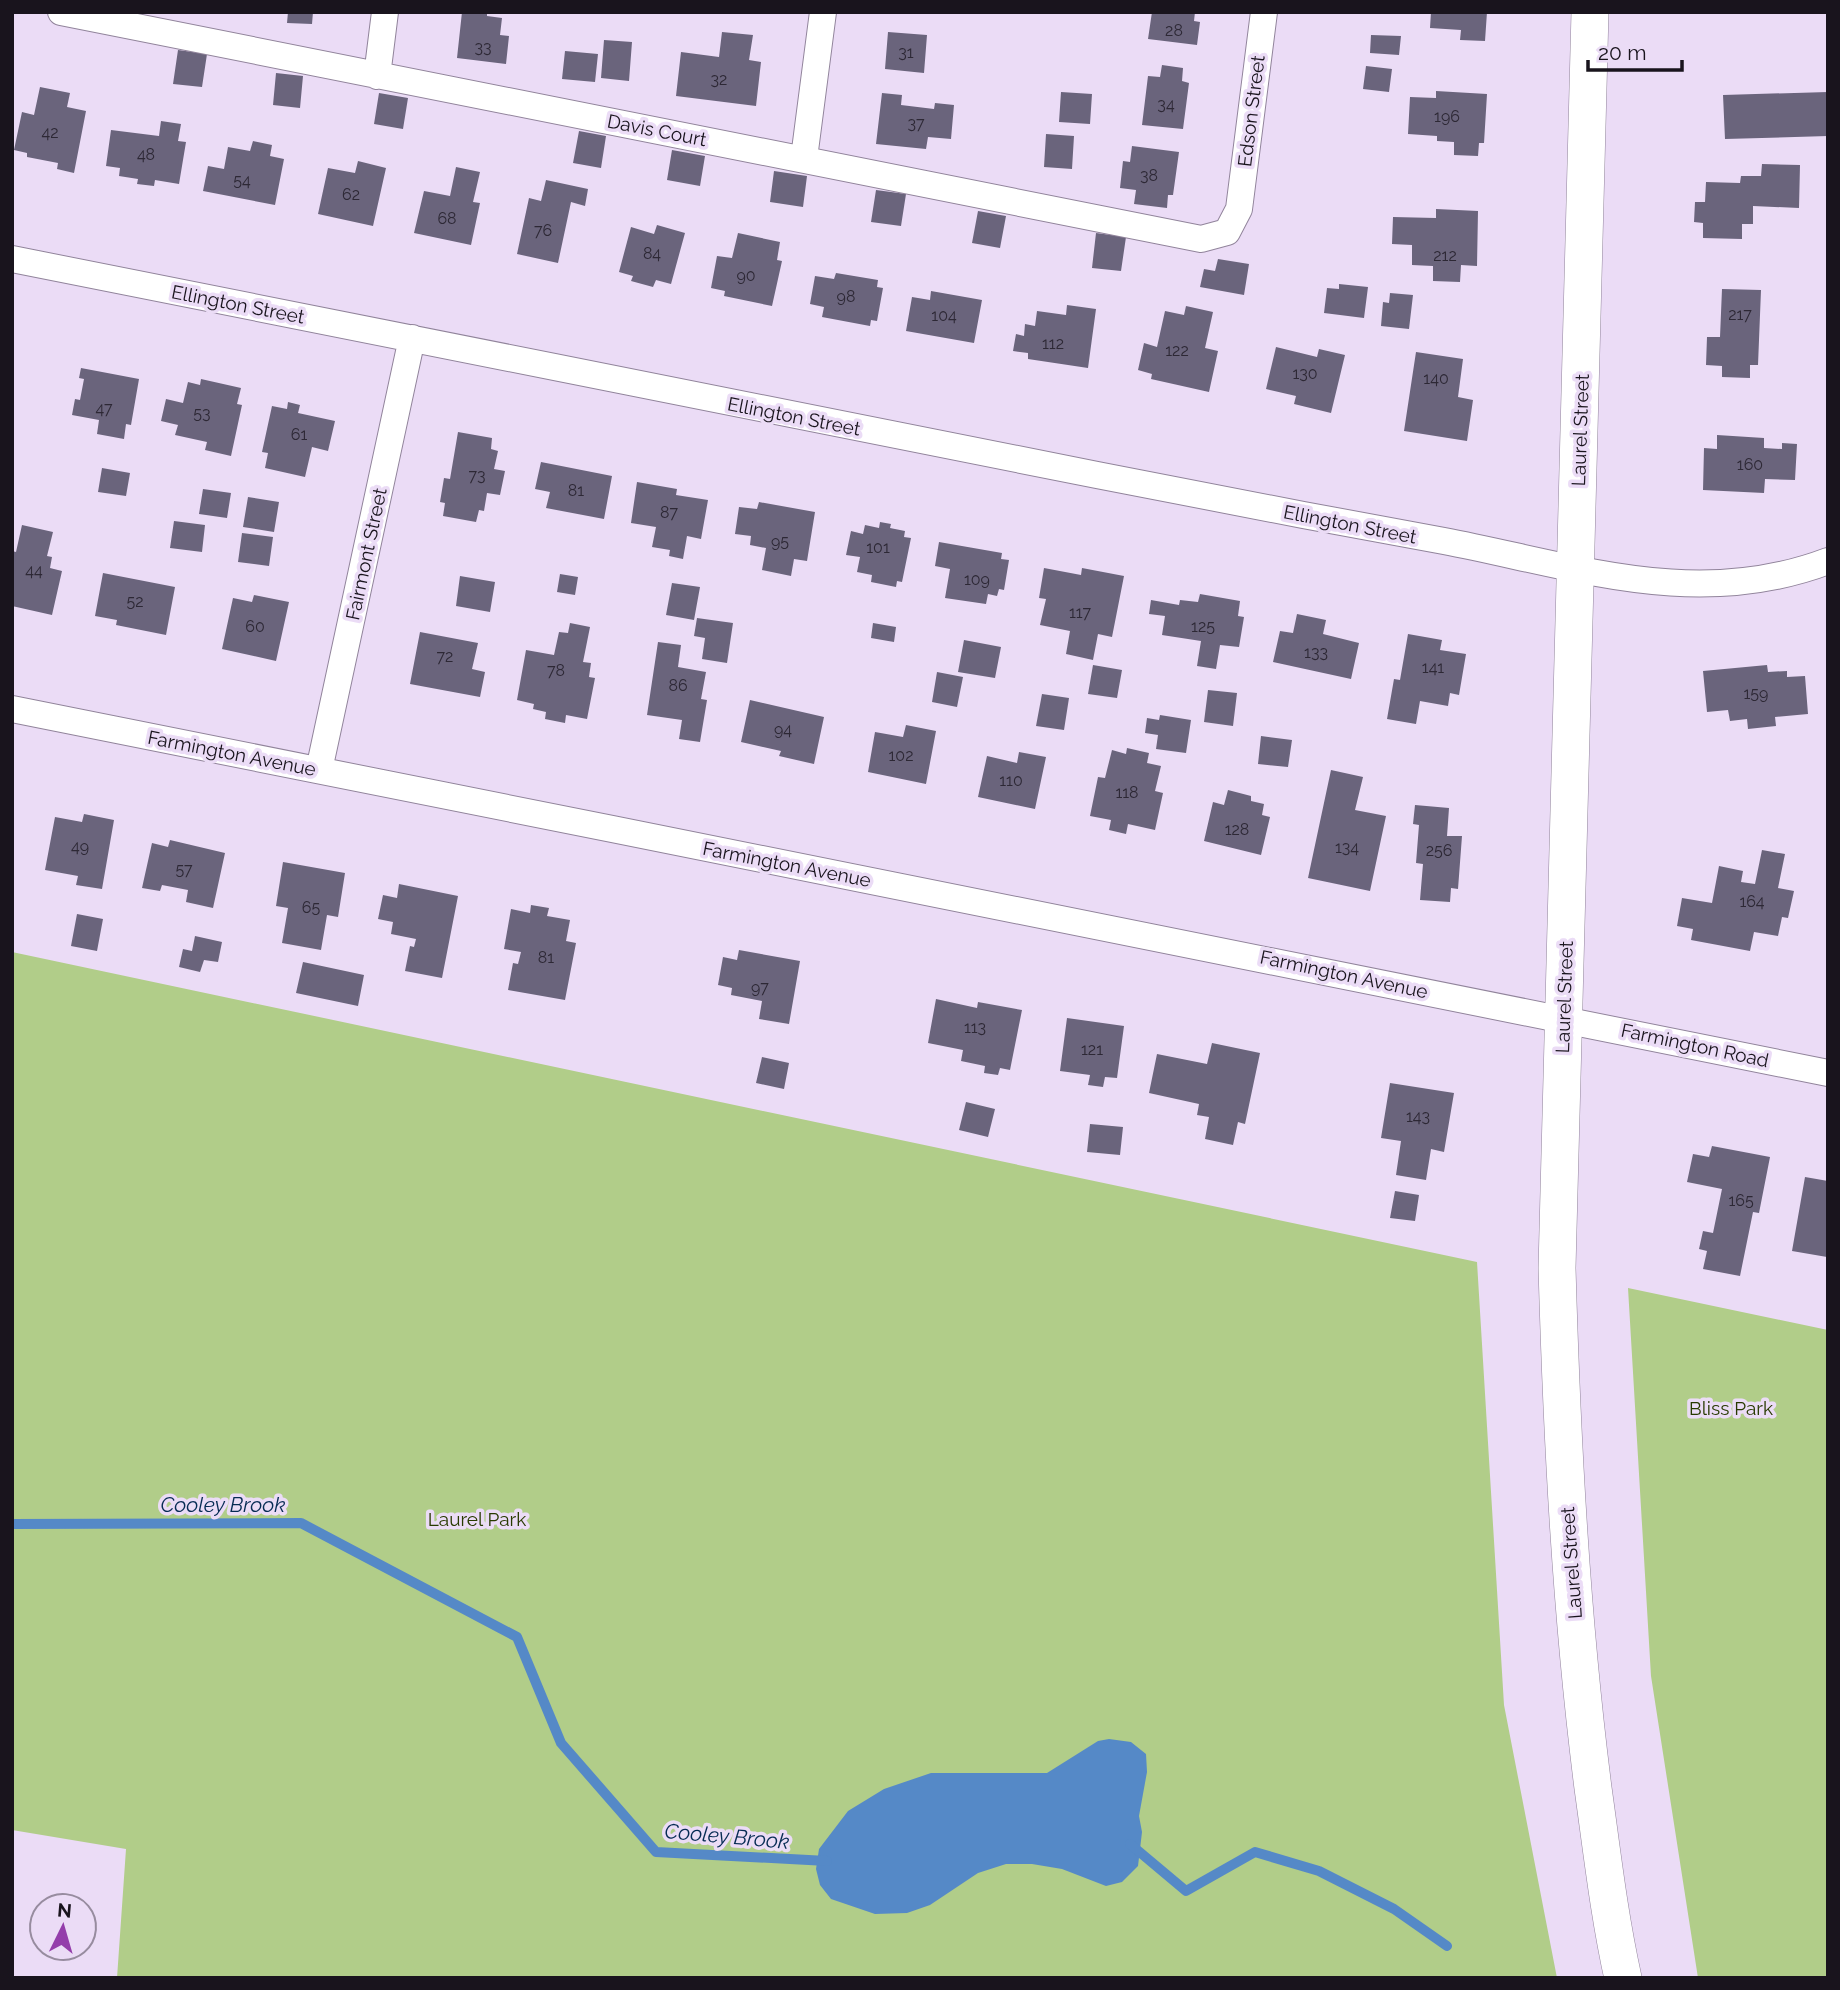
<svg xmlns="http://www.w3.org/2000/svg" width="1840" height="1990" viewBox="0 0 1840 1990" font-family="Raleway,sans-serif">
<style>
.green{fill:#b1cd89}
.water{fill:#5589c7}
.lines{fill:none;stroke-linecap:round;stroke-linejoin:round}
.stream{stroke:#5589c7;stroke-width:10}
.building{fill:#6a647c}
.street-casing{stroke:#91849b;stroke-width:28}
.secondary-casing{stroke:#91849b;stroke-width:38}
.street{stroke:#fff;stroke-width:26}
.secondary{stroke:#fff;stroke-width:37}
.labels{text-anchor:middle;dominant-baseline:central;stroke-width:7;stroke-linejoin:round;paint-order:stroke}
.number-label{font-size:16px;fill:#2d2835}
.street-label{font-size:19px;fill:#19141d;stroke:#ebdcf6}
.park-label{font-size:19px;fill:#283a00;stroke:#ebdcf6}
.water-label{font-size:21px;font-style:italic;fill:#062b53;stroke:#ebdcf6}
</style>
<rect width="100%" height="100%" fill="#ebdcf6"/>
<!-- green -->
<path class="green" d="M 12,952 L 1477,1262 L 1504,1705 L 1557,1978 L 117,1978 L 126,1849 L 12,1830 Z
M 1628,1288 L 1828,1330 L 1828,1978 L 1698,1978 L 1651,1676 Z"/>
<!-- water -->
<path class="water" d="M 1109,1739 L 1131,1742 L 1146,1754 L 1147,1772 L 1139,1816 L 1142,1832 L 1138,1866 L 1122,1882 L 1106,1886 L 1062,1869 L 1032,1864 L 1006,1864 L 978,1873 L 930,1905 L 907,1913 L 875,1914 L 831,1899 L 820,1885 L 816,1869 L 819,1849 L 848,1811 L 884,1789 L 931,1773 L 1047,1773 L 1098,1741 Z"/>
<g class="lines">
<!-- stream -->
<path class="stream" d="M 12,1524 L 301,1523 L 517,1637 L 561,1743 L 656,1852 L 827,1861
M 1130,1844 L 1186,1891 L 1255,1852 L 1319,1871 L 1394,1909 L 1447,1946"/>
</g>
<!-- building -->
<path class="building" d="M 288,12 L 313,12 L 312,24 L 287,23 Z
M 462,12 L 487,12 L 487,16 L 502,18 L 500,35 L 509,36 L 506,64 L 457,58 Z
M 1152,12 L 1195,12 L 1194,21 L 1200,22 L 1197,45 L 1148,39 Z
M 1431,12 L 1487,12 L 1485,41 L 1460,40 L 1461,30 L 1430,28 Z
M 722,32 L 753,35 L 749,60 L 761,62 L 756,106 L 676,96 L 681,52 L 719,57 Z
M 888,32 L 927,35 L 924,73 L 885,69 Z
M 1371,35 L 1401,36 L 1399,55 L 1370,53 Z
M 604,40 L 632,42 L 629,81 L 601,78 Z
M 178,50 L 207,54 L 202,87 L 173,84 Z
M 565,51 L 598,54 L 595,82 L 562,79 Z
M 1162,65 L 1183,68 L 1182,81 L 1189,83 L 1183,129 L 1142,125 L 1148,76 L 1160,77 Z
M 1366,66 L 1392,69 L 1389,92 L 1363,89 Z
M 276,73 L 303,76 L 300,108 L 273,105 Z
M 40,87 L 70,93 L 67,107 L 86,111 L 74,173 L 57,169 L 58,163 L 27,157 L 27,153 L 14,150 L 22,112 L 34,115 Z
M 1436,91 L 1487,94 L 1484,143 L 1479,143 L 1478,156 L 1454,155 L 1454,142 L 1437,141 L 1437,136 L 1408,134 L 1410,97 L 1436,98 Z
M 1061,92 L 1092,94 L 1090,124 L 1059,122 Z
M 1828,92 L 1828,136 L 1725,139 L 1723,95 Z
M 379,93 L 408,98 L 403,129 L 374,124 Z
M 882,93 L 902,95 L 901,105 L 934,109 L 935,103 L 954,105 L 951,139 L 928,137 L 926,149 L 876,144 Z
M 161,121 L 181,124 L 178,141 L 186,142 L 179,184 L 155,180 L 154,186 L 137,184 L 138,179 L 119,176 L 120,168 L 106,166 L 111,130 L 159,136 Z
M 579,131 L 606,136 L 601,168 L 573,163 Z
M 1046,134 L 1074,136 L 1072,169 L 1044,167 Z
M 253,141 L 272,145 L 270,156 L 284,159 L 275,205 L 203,191 L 208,166 L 224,169 L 228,147 L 250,151 Z
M 1132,146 L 1179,152 L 1173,195 L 1168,195 L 1167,208 L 1134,204 L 1136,190 L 1120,188 L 1123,161 L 1130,162 Z
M 672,150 L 705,156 L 700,186 L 667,180 Z
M 358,161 L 386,168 L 373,226 L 318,214 L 328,168 L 355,173 Z
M 1762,164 L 1800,165 L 1799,208 L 1753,206 L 1753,224 L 1742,224 L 1742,239 L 1703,238 L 1703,223 L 1694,222 L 1695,202 L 1705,202 L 1706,182 L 1740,183 L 1741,176 L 1761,176 Z
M 456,167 L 480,172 L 473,202 L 480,203 L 471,245 L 414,233 L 424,191 L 450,196 Z
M 774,171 L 807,176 L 803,207 L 770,202 Z
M 546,180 L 588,189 L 585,206 L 571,202 L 558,263 L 517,254 L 529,198 L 541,201 Z
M 876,190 L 906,194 L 901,226 L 871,222 Z
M 1436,209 L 1478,211 L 1477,266 L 1461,265 L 1460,282 L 1433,281 L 1433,266 L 1412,265 L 1412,245 L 1392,244 L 1393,217 L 1436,218 Z
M 978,211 L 1006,216 L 1000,248 L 972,243 Z
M 657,225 L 685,233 L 671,284 L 656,280 L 653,287 L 631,281 L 633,276 L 619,272 L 631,227 L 654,234 Z
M 738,233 L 780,242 L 777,260 L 782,261 L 772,306 L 724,296 L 725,291 L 711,288 L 717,256 L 732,258 Z
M 1096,233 L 1126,237 L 1121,271 L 1092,268 Z
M 1218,259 L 1249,264 L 1244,295 L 1200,287 L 1204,269 L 1215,271 Z
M 836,273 L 878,280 L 877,287 L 883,288 L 877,321 L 871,320 L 870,326 L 822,317 L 824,307 L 810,304 L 815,276 L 834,279 Z
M 1339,284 L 1368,287 L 1364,318 L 1324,313 L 1327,288 L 1339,289 Z
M 1722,289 L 1761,290 L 1758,365 L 1750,365 L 1750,378 L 1722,377 L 1722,366 L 1706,365 L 1707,337 L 1720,337 Z
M 931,291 L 982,300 L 974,343 L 906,331 L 912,297 L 930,300 Z
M 1390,293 L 1413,295 L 1409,329 L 1381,326 L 1383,302 L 1389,303 Z
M 1067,305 L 1096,309 L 1088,368 L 1028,359 L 1028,353 L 1013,351 L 1016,334 L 1024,336 L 1025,324 L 1035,326 L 1037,311 L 1066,315 Z
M 1186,306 L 1213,312 L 1205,348 L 1218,351 L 1209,392 L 1151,379 L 1152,374 L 1138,370 L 1144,343 L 1157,347 L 1165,311 L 1184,315 Z
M 1276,347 L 1317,357 L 1319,349 L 1345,355 L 1331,413 L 1294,404 L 1296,396 L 1266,389 Z
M 1416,352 L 1463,359 L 1458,397 L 1473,400 L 1467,441 L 1404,431 Z
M 81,368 L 139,379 L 131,425 L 126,424 L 124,439 L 97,434 L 99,420 L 72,415 L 75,399 L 80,400 L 84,379 L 79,378 Z
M 201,379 L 241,388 L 237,404 L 242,405 L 231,456 L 205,450 L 207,442 L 175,435 L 178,425 L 161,421 L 166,399 L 183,403 L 188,382 L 200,385 Z
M 288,402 L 300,405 L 298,413 L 335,421 L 328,451 L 312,447 L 305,477 L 265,468 L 268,453 L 262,452 L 272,406 L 287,409 Z
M 458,432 L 492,438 L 491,449 L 498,451 L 494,469 L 505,471 L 500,495 L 487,493 L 484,511 L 479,510 L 476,522 L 443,516 L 445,503 L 440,502 L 444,478 L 450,479 Z
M 1717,435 L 1764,438 L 1764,448 L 1782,449 L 1782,443 L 1797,444 L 1795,480 L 1765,479 L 1764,493 L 1703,490 L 1704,448 L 1717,449 Z
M 541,462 L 612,476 L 604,519 L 546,508 L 550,492 L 535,489 Z
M 102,468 L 130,473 L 126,496 L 98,492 Z
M 637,482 L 677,489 L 676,495 L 708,500 L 701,539 L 687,536 L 683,559 L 669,556 L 670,550 L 652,547 L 656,527 L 631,523 Z
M 203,489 L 231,493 L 227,518 L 199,514 Z
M 248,497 L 279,502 L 274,532 L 243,527 Z
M 759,502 L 815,512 L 807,561 L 794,559 L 791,576 L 762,570 L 766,548 L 750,545 L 751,536 L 735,534 L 739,507 L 757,509 Z
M 174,521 L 205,525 L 202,552 L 170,548 Z
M 880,522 L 891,524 L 890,528 L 905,531 L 904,537 L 911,538 L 902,582 L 897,581 L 896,587 L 871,582 L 872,575 L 857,572 L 860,557 L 846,555 L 851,531 L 863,534 L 865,525 L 879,528 Z
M 22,525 L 53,532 L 47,556 L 52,557 L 50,568 L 62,571 L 52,615 L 12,606 L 12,551 L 16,552 Z
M 242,533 L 273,537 L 269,566 L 238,562 Z
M 939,542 L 1002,553 L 1001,559 L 1009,560 L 1004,590 L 999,589 L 997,596 L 988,594 L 986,604 L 945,598 L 950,569 L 935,566 Z
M 1044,568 L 1081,575 L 1082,568 L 1124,576 L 1112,637 L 1098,634 L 1093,660 L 1066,654 L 1070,631 L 1040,625 L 1046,599 L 1039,598 Z
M 103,573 L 175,587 L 166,635 L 116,625 L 117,620 L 95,616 Z
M 560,574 L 578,577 L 575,595 L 557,592 Z
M 460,576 L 495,582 L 490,612 L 456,606 Z
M 672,583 L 700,587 L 694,620 L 666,615 Z
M 1200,594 L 1240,601 L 1238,616 L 1244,617 L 1239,647 L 1220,645 L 1216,669 L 1197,666 L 1201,641 L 1162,635 L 1165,616 L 1149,614 L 1151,600 L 1179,605 L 1180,600 L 1198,602 Z
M 254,595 L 289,602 L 276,661 L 222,649 L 233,598 L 252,602 Z
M 1297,614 L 1326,620 L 1323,634 L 1359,643 L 1351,679 L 1273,662 L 1280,631 L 1293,633 Z
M 697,618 L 733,623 L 727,663 L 702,659 L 705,638 L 694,636 Z
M 570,623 L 590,627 L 583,662 L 591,663 L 589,677 L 595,678 L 587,719 L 566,715 L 565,723 L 545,719 L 546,712 L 533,709 L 534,704 L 517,700 L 526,650 L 554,655 L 559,632 L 568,633 Z
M 873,623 L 896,627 L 894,642 L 871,638 Z
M 420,632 L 478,643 L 472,669 L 485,672 L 480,697 L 410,684 Z
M 1408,634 L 1442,640 L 1440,650 L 1466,654 L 1459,695 L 1450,693 L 1448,706 L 1420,701 L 1416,724 L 1387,719 L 1394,679 L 1400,680 Z
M 964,640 L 1001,647 L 995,678 L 958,672 Z
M 658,642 L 681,645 L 678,667 L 706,672 L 701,699 L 707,700 L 700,742 L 679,739 L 682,720 L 647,715 Z
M 1093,665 L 1122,670 L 1117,698 L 1088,694 Z
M 1767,665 L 1768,672 L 1787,671 L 1787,677 L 1805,676 L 1808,714 L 1775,717 L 1776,726 L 1748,729 L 1747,719 L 1730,721 L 1728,710 L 1707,712 L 1703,671 Z
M 937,672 L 963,677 L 957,707 L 932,702 Z
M 1208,690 L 1237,693 L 1233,726 L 1204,722 Z
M 1042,694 L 1069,698 L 1064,730 L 1036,726 Z
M 750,700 L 824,717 L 814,764 L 779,756 L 781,751 L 741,742 Z
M 1160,715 L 1191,720 L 1186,753 L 1156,749 L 1158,735 L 1145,733 L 1147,718 L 1159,720 Z
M 906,725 L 936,731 L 926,784 L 868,772 L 875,732 L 903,737 Z
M 1261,736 L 1292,740 L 1288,767 L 1258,764 Z
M 1127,748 L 1149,753 L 1147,763 L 1161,766 L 1155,791 L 1163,793 L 1155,830 L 1128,824 L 1126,834 L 1109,830 L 1111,820 L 1090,816 L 1098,777 L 1105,778 L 1112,750 L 1126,754 Z
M 1019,752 L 1046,757 L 1035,809 L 978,797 L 987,756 L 1017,763 Z
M 1331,770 L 1363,777 L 1355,810 L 1386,816 L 1370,891 L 1308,878 Z
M 1228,790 L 1251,796 L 1251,801 L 1264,804 L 1262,815 L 1270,817 L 1261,855 L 1204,841 L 1213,802 L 1224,805 Z
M 1415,805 L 1449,808 L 1447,836 L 1462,836 L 1458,889 L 1451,888 L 1450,902 L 1420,900 L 1423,864 L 1416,863 L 1419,825 L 1413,824 Z
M 84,814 L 114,820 L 102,889 L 76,885 L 78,876 L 45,870 L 55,817 L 82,822 Z
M 170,840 L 225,853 L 213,908 L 186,902 L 188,890 L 162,885 L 160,891 L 142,888 L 152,843 L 168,847 Z
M 1762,850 L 1785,854 L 1778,888 L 1794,891 L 1788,918 L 1782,917 L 1778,936 L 1754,932 L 1750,951 L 1691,940 L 1693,929 L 1677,926 L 1682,898 L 1712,903 L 1719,866 L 1743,871 L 1741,882 L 1755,884 Z
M 283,862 L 345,873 L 338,917 L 327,915 L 321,950 L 282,943 L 288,908 L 276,906 Z
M 399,884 L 458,896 L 442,978 L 405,971 L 410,946 L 414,947 L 416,939 L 391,934 L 393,922 L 378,919 L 383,895 L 397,898 Z
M 531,905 L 549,908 L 547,916 L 570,920 L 566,941 L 576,943 L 565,1000 L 508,990 L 513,963 L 518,964 L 521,952 L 504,949 L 511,909 L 530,913 Z
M 77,914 L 103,919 L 97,951 L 71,946 Z
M 195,936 L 222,942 L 218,962 L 204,960 L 200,972 L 179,967 L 183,949 L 192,951 Z
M 739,950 L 800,961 L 789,1024 L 759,1019 L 762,1001 L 731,995 L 732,988 L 718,985 L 723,957 L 737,960 Z
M 303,962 L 364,975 L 358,1006 L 296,993 Z
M 936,999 L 977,1008 L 978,1002 L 1022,1010 L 1010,1070 L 1000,1068 L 998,1075 L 984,1073 L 985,1066 L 961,1061 L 963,1050 L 928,1043 Z
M 1067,1018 L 1124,1026 L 1117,1078 L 1105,1077 L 1103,1087 L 1088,1085 L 1090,1075 L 1060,1071 Z
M 1212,1043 L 1260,1053 L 1245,1124 L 1238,1122 L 1233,1145 L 1205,1139 L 1209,1117 L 1197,1115 L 1199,1104 L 1149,1093 L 1157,1054 L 1207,1064 Z
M 762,1057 L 789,1063 L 784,1089 L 756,1083 Z
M 1390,1083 L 1454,1093 L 1444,1152 L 1431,1149 L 1426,1180 L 1396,1175 L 1401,1141 L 1381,1138 Z
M 966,1102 L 995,1109 L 988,1137 L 959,1130 Z
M 1090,1124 L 1123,1127 L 1120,1155 L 1087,1152 Z
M 1712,1146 L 1770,1157 L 1759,1213 L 1753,1212 L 1740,1276 L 1703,1269 L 1707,1251 L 1699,1249 L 1703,1231 L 1713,1233 L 1722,1189 L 1687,1182 L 1693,1154 L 1709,1157 Z
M 1805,1177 L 1828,1181 L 1827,1257 L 1792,1251 Z
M 1395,1191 L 1419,1195 L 1415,1221 L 1390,1218 Z"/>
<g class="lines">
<defs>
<path id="street" d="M 61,12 L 1201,239 L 1227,232 L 1239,209 L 1264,12
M 377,76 L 385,12
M 804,158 L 823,12
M 12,259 C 374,330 735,404 1097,475 C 1213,498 1328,520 1444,541 C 1575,566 1696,611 1828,561
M 12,709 C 617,832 1223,947 1828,1073
M 319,770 L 412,338"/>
<path id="secondary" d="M 1590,12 L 1557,1268 C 1562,1442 1571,1615 1593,1788 C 1602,1852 1609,1915 1623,1978"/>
</defs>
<!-- street casing -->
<use href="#street" class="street-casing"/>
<!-- secondary casing -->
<use href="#secondary" class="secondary-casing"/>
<!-- street -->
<use href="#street" class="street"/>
<!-- secondary -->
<use href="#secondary" class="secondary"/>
</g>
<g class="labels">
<!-- number labels -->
<g class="number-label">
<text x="1174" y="30">28</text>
<text x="483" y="47">33</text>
<text x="906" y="52">31</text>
<text x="719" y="79">32</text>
<text x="1166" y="104">34</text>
<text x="1447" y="116">196</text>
<text x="916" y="123">37</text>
<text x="50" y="132">42</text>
<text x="146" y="154">48</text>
<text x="1149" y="175">38</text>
<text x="242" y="180">54</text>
<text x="351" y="194">62</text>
<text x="447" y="218">68</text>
<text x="543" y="230">76</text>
<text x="652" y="253">84</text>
<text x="1445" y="255">212</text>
<text x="746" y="275">90</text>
<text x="846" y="296">98</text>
<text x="1740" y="314">217</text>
<text x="944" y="315">104</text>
<text x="1053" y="343">112</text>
<text x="1177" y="350">122</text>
<text x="1305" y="373">130</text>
<text x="1436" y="378">140</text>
<text x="104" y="408">47</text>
<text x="202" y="413">53</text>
<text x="299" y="434">61</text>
<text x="1750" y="464">160</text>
<text x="477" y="475">73</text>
<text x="576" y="490">81</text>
<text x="669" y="512">87</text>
<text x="780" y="541">95</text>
<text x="878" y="547">101</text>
<text x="34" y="570">44</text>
<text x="977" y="579">109</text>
<text x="135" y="601">52</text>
<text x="1080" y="612">117</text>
<text x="255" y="626">60</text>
<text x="1203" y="626">125</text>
<text x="1316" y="652">133</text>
<text x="445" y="656">72</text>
<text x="1433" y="667">141</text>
<text x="556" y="670">78</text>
<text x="678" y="685">86</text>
<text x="1756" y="693">159</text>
<text x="783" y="729">94</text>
<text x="901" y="755">102</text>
<text x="1011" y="780">110</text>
<text x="1127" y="792">118</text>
<text x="1237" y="829">128</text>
<text x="80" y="846">49</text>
<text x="1347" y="847">134</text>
<text x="1439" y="850">256</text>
<text x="184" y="869">57</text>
<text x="1752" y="901">164</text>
<text x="311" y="907">65</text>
<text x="546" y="957">81</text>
<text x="760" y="987">97</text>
<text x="975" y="1027">113</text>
<text x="1092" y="1049">121</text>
<text x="1418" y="1116">143</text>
<text x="1741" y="1200">165</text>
</g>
<!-- street labels -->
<g class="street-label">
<text transform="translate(1251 111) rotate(-83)">Edson Street</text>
<text transform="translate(657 130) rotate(11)">Davis Court</text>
<text transform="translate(238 304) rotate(11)">Ellington Street</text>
<text transform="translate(794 416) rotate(11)">Ellington Street</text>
<text transform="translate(1580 430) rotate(-88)">Laurel Street</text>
<text transform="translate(1350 524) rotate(11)">Ellington Street</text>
<text transform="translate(366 554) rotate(-78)">Fairmont Street</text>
<text transform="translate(232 753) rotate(11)">Farmington Avenue</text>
<text transform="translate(787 864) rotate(11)">Farmington Avenue</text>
<text transform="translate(1344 974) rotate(12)">Farmington Avenue</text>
<text transform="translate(1564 997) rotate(-88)">Laurel Street</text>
<text transform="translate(1695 1045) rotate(12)">Farmington Road</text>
<text transform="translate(1571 1563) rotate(-94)">Laurel Street</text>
</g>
<!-- park labels -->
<g class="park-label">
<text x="1731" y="1408">Bliss Park</text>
<text x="477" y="1519">Laurel Park</text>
</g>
<!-- water labels -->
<g class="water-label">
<text x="223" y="1504">Cooley Brook</text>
<text transform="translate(727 1836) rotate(5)">Cooley Brook</text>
</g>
</g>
<!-- border -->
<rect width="1840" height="1990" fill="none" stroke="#19141d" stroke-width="28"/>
<!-- north arrow -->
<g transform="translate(63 1927) rotate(5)"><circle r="33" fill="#ebdcf6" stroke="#978c9f" stroke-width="2"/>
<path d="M0-5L12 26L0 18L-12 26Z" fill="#943eab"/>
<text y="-10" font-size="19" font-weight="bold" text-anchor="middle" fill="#19141d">N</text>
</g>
<!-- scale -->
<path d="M1588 60v10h94v-10" fill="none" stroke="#19141d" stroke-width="3.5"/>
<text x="1598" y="60" font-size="21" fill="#19141d" stroke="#ebdcf6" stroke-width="5" paint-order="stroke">20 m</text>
</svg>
